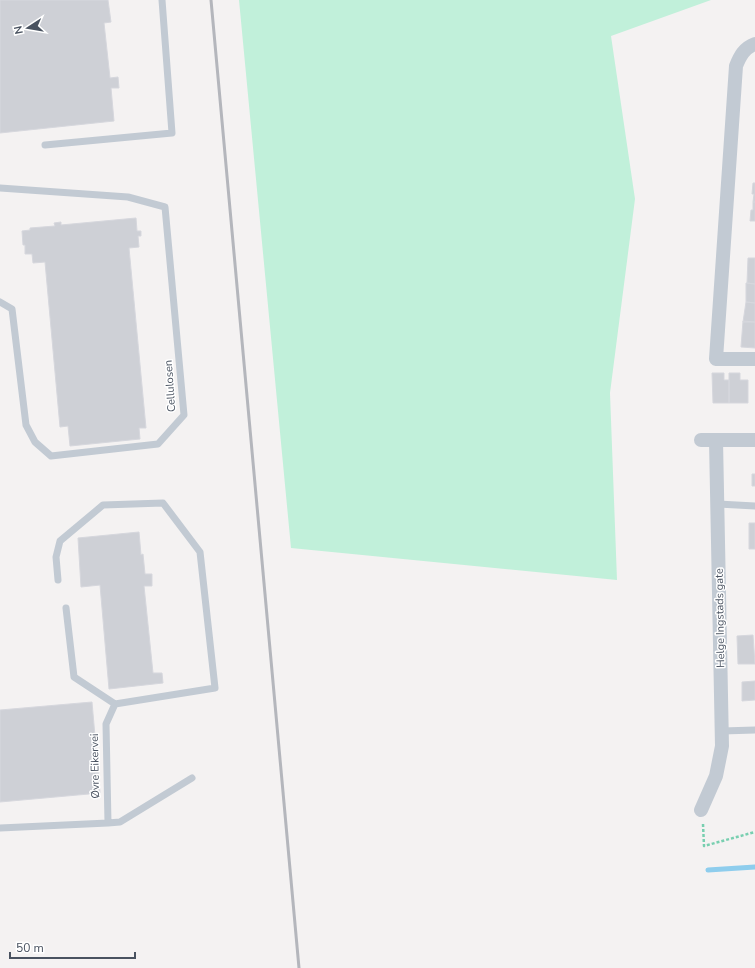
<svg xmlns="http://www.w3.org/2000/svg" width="755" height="968" viewBox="0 0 755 968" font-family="'Nunito Sans',sans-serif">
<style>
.green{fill:#c1f0da}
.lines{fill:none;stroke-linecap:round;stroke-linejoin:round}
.stream{stroke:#8ecded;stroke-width:5}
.building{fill:#ced0d6;stroke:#d6d7dd}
.path{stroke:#78cfb0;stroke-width:2.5;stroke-dasharray:3 2;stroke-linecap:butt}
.lane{stroke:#c2cad3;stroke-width:7}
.street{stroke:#c2cad3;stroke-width:14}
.rail{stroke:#b4b6bc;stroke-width:3}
.labels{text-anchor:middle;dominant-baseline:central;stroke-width:3;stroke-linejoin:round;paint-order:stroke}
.street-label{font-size:11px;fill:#495260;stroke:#fff}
</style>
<rect width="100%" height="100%" fill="#f4f2f2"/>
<!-- green -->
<path class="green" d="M 239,0 L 711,0 L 611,36 L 635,199 L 610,393 L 617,580 L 291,548 Z"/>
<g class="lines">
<!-- stream -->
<path class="stream" d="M 708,870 L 755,867"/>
</g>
<!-- building -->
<path class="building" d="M 0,0 L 108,0 L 111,22 L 104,23 L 110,78 L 118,77 L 119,88 L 111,88 L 114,121 L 0,133 Z
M 753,183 L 755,183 L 755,202 L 753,202 L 754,194 L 752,194 Z
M 753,202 L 755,202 L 755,221 L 750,221 L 751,210 L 753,210 Z
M 136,218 L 137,231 L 141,231 L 141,236 L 138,236 L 139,247 L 129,248 L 146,428 L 139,428 L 140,439 L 70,446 L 68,426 L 60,427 L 45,262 L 33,263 L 32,254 L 25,254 L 25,245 L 23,245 L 22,231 L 30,230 L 30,228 L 55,226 L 54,223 L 61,222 L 61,225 Z
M 748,258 L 755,258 L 755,284 L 747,283 Z
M 746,283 L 755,284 L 755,303 L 746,302 Z
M 746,302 L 755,303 L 755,322 L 743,322 Z
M 743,321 L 755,322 L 755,348 L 741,347 Z
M 712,373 L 724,373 L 724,380 L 729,380 L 729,403 L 713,403 Z
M 729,373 L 740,373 L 740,380 L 748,380 L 748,403 L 729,403 Z
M 752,474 L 755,474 L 755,486 L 752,486 Z
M 749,523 L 755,523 L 755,549 L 749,549 Z
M 139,532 L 141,555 L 143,554 L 145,574 L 152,574 L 152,586 L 144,586 L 153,673 L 162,673 L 163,683 L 109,689 L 100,585 L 81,587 L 78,538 Z
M 753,635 L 755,664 L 738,664 L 737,636 Z
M 755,681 L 755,700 L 742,701 L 742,682 Z
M 92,702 L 100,793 L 0,802 L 0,710 Z"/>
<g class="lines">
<!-- path -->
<path class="path" d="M 703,824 L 704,846 L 755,832"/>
<!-- lane -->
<path class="lane" d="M 45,145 L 172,133 L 162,0
M 0,188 L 128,197 L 165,207 L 184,415 L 158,444 L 51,456 L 35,442 L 26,425 L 12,309 L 0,302
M 718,504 L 755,506
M 66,608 L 74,677 L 115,704
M 722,731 L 755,730
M 108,823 L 120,822 L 192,778
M 0,828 L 108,823 L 106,724 L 115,704 L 215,688 L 200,552 L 163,503 L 103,505 L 60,541 L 56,557 L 58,580"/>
<!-- street -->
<path class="street" d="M 755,44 C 744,48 740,56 736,66 L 716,359 L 755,359
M 701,440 L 755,440
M 701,810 L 716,776 L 722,746 L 716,440"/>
<!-- rail -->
<path class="rail" d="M 211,0 L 299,968"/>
</g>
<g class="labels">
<!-- street labels -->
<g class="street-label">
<text transform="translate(170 386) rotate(-94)">Cellulosen</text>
<text transform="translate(720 618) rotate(-91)">Helge Ingstads gate</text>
<text transform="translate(95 766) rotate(-91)">Øvre Eikervei</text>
</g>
</g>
<!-- north arrow -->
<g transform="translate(28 28) rotate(258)" stroke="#ffffff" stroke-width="3" paint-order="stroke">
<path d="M0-3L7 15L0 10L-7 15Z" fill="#495260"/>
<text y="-6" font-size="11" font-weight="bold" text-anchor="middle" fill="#495260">N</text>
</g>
<!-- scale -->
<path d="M10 952v6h125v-6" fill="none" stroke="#495260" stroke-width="2"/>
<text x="16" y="952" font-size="12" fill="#495260" stroke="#ffffff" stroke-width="3" paint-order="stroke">50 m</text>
</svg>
